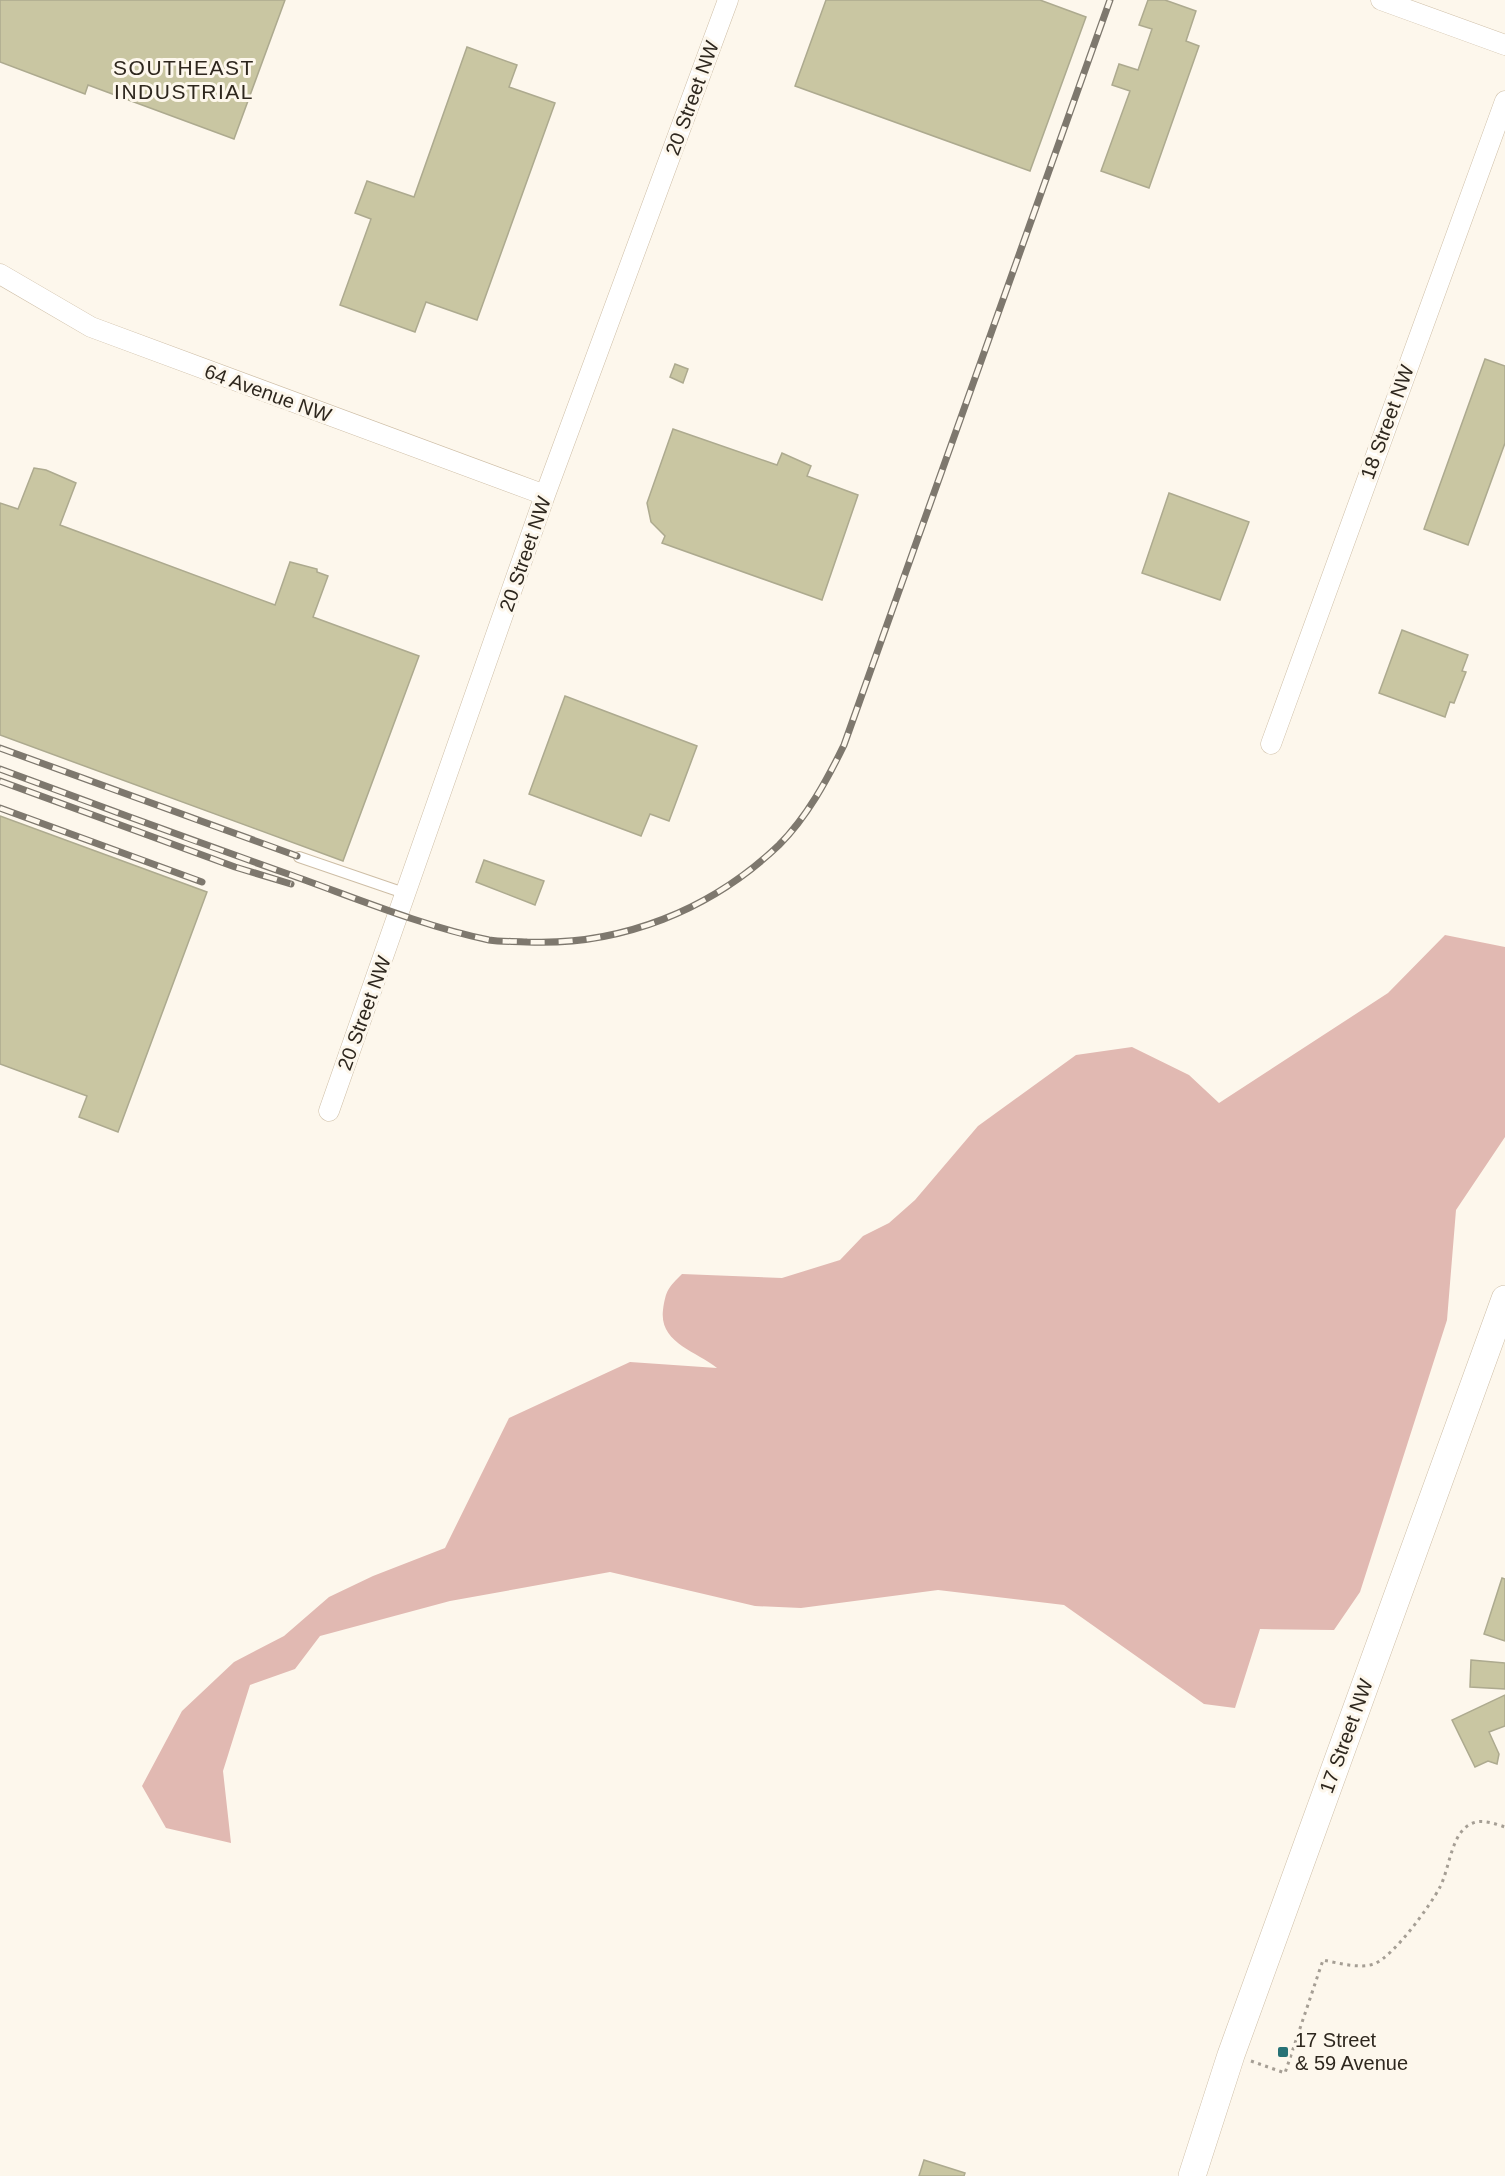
<svg xmlns="http://www.w3.org/2000/svg" width="1505" height="2176" viewBox="0 0 1505 2176" font-family="Arial,sans-serif">
<style>
.green{fill:#e1b9b2}
.building{fill:#c9c6a2;stroke:#adaa8f;stroke-width:1.5}
.lines{fill:none;stroke-linecap:round;stroke-linejoin:round}
.service-casing{stroke:#cebea6;stroke-width:12}
.minor-casing{stroke:#cebea6;stroke-width:21}
.secondary-casing{stroke:#cebea6;stroke-width:28}
.path{stroke:#a59e94;stroke-width:3;stroke-dasharray:3 4.5;stroke-linecap:butt}
.service{stroke:#fff;stroke-width:10}
.minor{stroke:#fff;stroke-width:20}
.secondary{stroke:#fff;stroke-width:27}
.rail-casing{stroke:#7e786e;stroke-width:7}
.rail{stroke:#fdf7ec;stroke-width:4.5;stroke-dasharray:14;stroke-linecap:butt}
.poi-dot{fill:#277276;stroke:#fdf7ec;stroke-width:2}
.labels{text-anchor:middle;dominant-baseline:central;stroke-width:6;stroke-linejoin:round;paint-order:stroke}
.street-label{font-size:20px;fill:#2e271e;stroke:#fdf7ec}
.poi-label{font-size:20px;fill:#2e271e;stroke:#fdf7ec;text-anchor:start}
.neighbourhood-label{font-size:21px;letter-spacing:1.5px;fill:#2e271e;stroke:#fdf7ec}
</style>
<rect width="100%" height="100%" fill="#fdf7ec"/>
<!-- green -->
<path class="green" d="M 1445,935 L 1505,947 L 1505,1137 L 1456,1210 L 1447,1320 L 1360,1592 L 1334,1630 L 1260,1629 L 1235,1708 L 1204,1704 L 1064,1605 L 938,1590 L 801,1608 L 755,1606 L 610,1572 L 450,1601 L 320,1636 L 295,1669 L 250,1685 L 223,1771 L 231,1843 L 166,1828 L 142,1786 L 182,1711 L 234,1662 L 284,1636 L 329,1597 L 373,1576 L 445,1548 L 509,1418 L 630,1362 L 717,1368 C 696,1351 659,1343 663,1310 C 666,1290 668,1288 682,1274 L 782,1278 L 840,1260 L 863,1236 L 889,1223 L 915,1200 L 978,1126 L 1076,1055 L 1132,1047 L 1189,1075 L 1219,1103 L 1388,993 Z"/>
<!-- building -->
<path class="building" d="M 0,0 L 285,0 L 234,139 L 88,85 L 85,94 L 0,62 Z
M 826,0 L 1040,0 L 1086,17 L 1030,171 L 795,86 Z
M 1148,0 L 1165,0 L 1196,11 L 1186,41 L 1199,46 L 1149,188 L 1101,171 L 1130,91 L 1112,85 L 1119,64 L 1138,70 L 1152,29 L 1139,25 Z
M 467,47 L 517,65 L 509,87 L 555,103 L 477,320 L 426,302 L 415,332 L 340,305 L 371,219 L 355,213 L 367,181 L 414,197 Z
M 1485,359 L 1505,366 L 1505,443 L 1468,545 L 1424,529 Z
M 675,364 L 688,369 L 683,383 L 670,377 Z
M 673,429 L 777,465 L 782,453 L 811,466 L 807,476 L 858,495 L 822,600 L 662,543 L 665,536 L 651,522 L 647,503 Z
M 34,468 L 46,470 L 76,483 L 60,525 L 275,605 L 290,562 L 317,569 L 317,572 L 328,576 L 313,617 L 419,656 L 343,861 L 0,735 L 0,503 L 18,509 Z
M 1169,493 L 1249,522 L 1220,600 L 1142,573 Z
M 1402,630 L 1468,655 L 1462,671 L 1466,672 L 1454,703 L 1450,702 L 1445,717 L 1379,693 Z
M 565,696 L 697,746 L 669,821 L 650,814 L 641,836 L 529,794 Z
M 0,816 L 207,892 L 118,1132 L 79,1117 L 87,1096 L 0,1064 Z
M 484,860 L 544,881 L 535,905 L 476,882 Z
M 1502,1578 L 1505,1579 L 1505,1641 L 1484,1634 Z
M 1471,1660 L 1505,1663 L 1505,1689 L 1470,1687 Z
M 1505,1695 L 1505,1726 L 1489,1732 L 1499,1754 L 1497,1764 L 1488,1761 L 1475,1767 L 1452,1720 Z
M 924,2160 L 965,2173 L 964,2176 L 919,2176 Z"/>
<g class="lines">
<defs>
<path id="service" d="M 299,857 L 407,894"/>
<path id="minor" d="M 1381,0 L 1505,45
M 0,274 L 91,327 L 545,495
M 1271,744 L 1505,101
M 329,1111 L 545,495 L 728,0"/>
<path id="secondary" d="M 1192,2176 L 1231,2055 L 1505,1299"/>
</defs>
<!-- service casing -->
<use href="#service" class="service-casing"/>
<!-- minor casing -->
<use href="#minor" class="minor-casing"/>
<!-- secondary casing -->
<use href="#secondary" class="secondary-casing"/>
<!-- path -->
<path class="path" d="M 1251,2061 L 1285,2073 L 1323,1960 C 1338,1963 1359,1969 1374,1964 C 1394,1956 1430,1906 1440,1887 C 1450,1868 1451,1831 1473,1823 C 1482,1819 1496,1824 1505,1827"/>
<!-- service -->
<use href="#service" class="service"/>
<!-- minor -->
<use href="#minor" class="minor"/>
<!-- secondary -->
<use href="#secondary" class="secondary"/>
<defs>
<path id="rail" d="M 0,748 L 297,856
M 0,769 C 96,805 192,840 288,874 C 353,897 422,926 489,940 C 501,942 515,941 527,942 C 621,946 711,910 779,845 C 807,817 827,780 844,745 L 1110,0
M 0,781 L 235,867 L 291,884
M 0,808 L 202,882"/>
</defs>
<!-- rail casing -->
<use href="#rail" class="rail-casing"/>
<!-- rail -->
<use href="#rail" class="rail"/>
</g>
<!-- markers -->
<rect class="poi-dot" x="1277" y="2046" width="12" height="12" rx="3"/>
<g class="labels">
<!-- street labels -->
<g class="street-label">
<text transform="translate(692 98) rotate(-70)">20 Street NW</text>
<text transform="translate(268 393) rotate(20)">64 Avenue NW</text>
<text transform="translate(1387 422) rotate(-70)">18 Street NW</text>
<text transform="translate(525 554) rotate(-71)">20 Street NW</text>
<text transform="translate(364 1013) rotate(-70)">20 Street NW</text>
<text transform="translate(1346 1736) rotate(-70)">17 Street NW</text>
</g>
<!-- poi labels -->
<g class="poi-label">
<text x="1295" y="2040">17 Street<tspan x="1295" dy="23">&amp; 59 Avenue</tspan></text>
</g>
<!-- neighbourhood labels -->
<g class="neighbourhood-label">
<text x="184" y="67">SOUTHEAST<tspan x="184" dy="24">INDUSTRIAL</tspan></text>
</g>
</g>
</svg>
